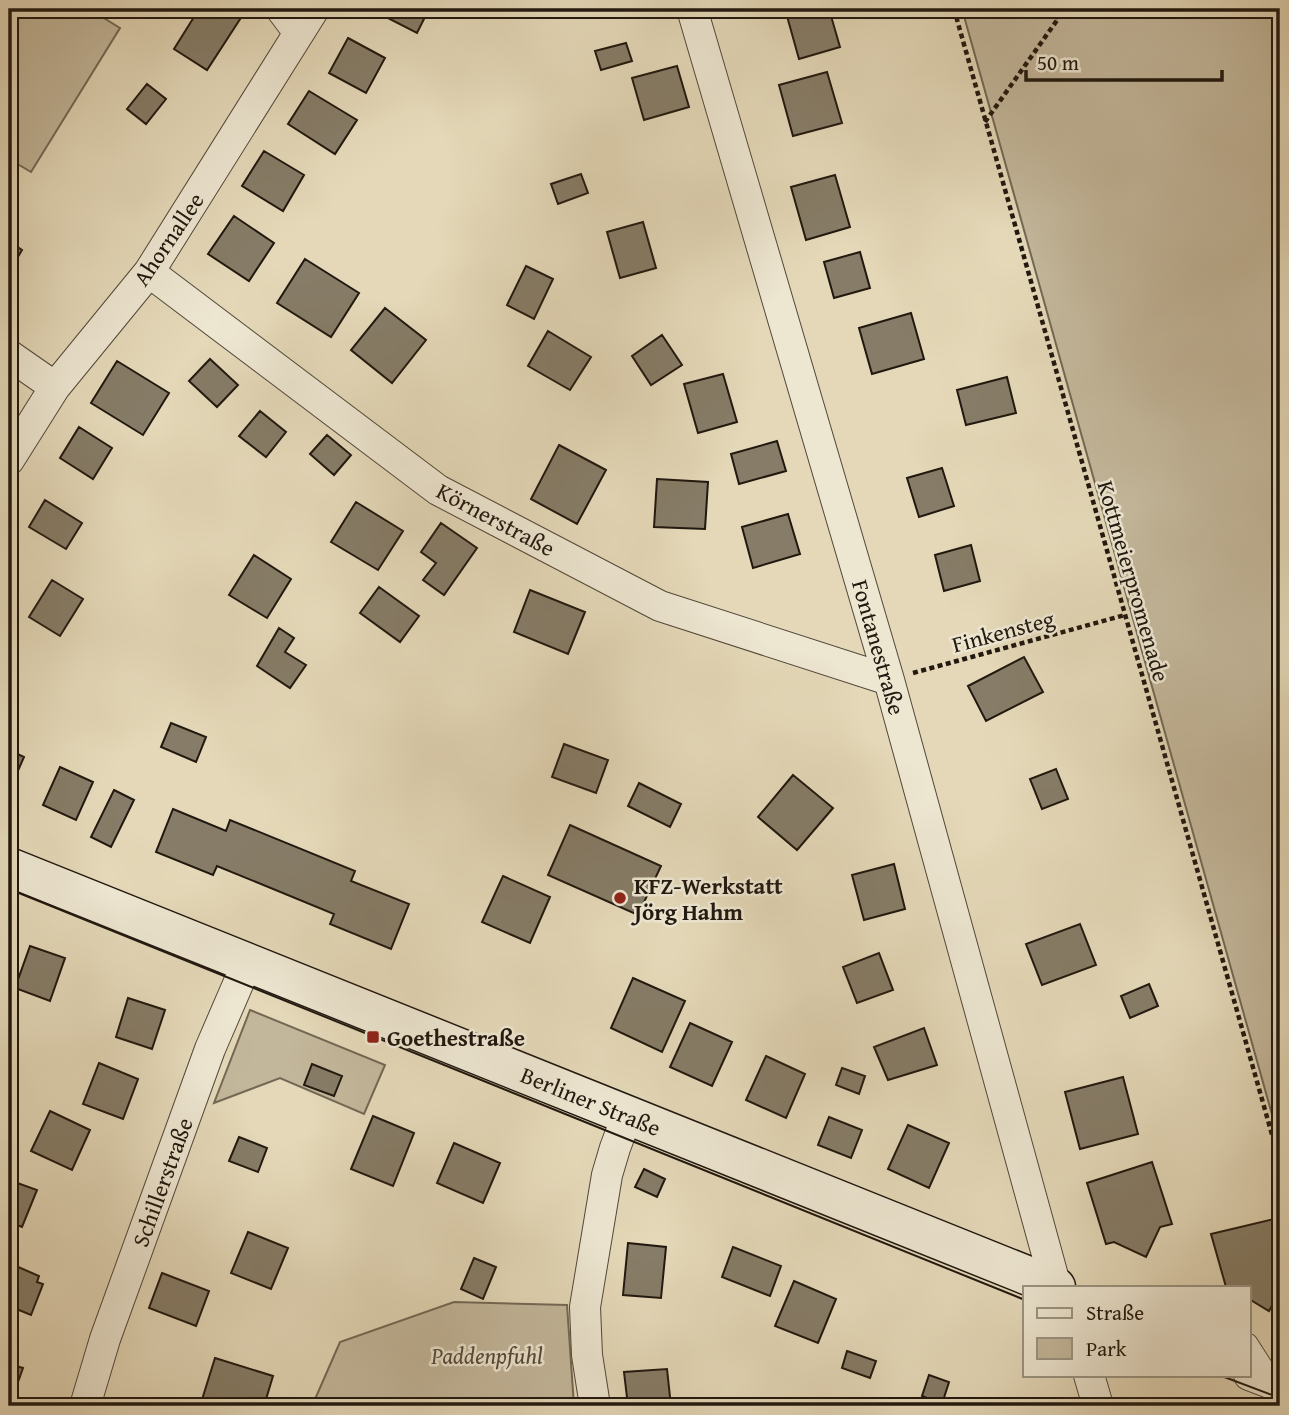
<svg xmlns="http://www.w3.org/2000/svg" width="1289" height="1415" viewBox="0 0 1289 1415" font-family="'Gentium Book Plus',serif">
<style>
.green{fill:#c3b79b;stroke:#726855;stroke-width:2}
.building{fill:#867c67;stroke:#21180f;stroke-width:2}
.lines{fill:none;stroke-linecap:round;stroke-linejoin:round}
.lane-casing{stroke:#524839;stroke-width:18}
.street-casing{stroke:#524839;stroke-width:32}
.secondary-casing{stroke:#21180f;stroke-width:41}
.path{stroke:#21180f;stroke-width:4.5;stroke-dasharray:5 3.5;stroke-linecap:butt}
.lane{stroke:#ede6d1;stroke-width:16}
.street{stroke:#ede6d1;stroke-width:30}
.secondary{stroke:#ede6d1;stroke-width:38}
.tram{stroke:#21180f;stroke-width:2}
.poi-dot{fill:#8f2418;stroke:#ede6d1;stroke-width:2.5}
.labels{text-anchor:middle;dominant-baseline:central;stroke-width:5;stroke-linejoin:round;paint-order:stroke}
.street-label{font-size:23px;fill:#21180f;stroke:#ede6d1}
.poi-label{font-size:23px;font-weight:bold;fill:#21180f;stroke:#ede6d1;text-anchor:start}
.park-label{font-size:23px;font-style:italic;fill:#524839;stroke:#ede6d1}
</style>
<rect width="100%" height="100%" fill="#e4d8b8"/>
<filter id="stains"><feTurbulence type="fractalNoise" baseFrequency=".00286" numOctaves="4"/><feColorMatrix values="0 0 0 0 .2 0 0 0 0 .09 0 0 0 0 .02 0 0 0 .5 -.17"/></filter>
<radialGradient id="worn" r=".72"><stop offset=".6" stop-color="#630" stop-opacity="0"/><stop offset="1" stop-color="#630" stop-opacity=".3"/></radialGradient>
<!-- green -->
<path class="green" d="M 9,9 L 89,9 L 120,28 L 31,172 L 9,159 Z
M 962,9 L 1280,9 L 1280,1143 Z
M 250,1010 L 385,1065 L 364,1114 L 280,1078 L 214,1103 Z
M 454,1302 L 567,1305 L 574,1406 L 312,1406 L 340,1342 Z"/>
<!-- building -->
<path class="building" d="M 199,9 L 246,10 L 207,70 L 174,49 Z
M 382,9 L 429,9 L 417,33 L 380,14 Z
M 785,9 L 829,9 L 840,47 L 799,59 Z
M 348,38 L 385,58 L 366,93 L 329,73 Z
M 626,43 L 632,61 L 601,70 L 595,51 Z
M 677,66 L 689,107 L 644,120 L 632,78 Z
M 827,72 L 842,123 L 793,136 L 779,85 Z
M 147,84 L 166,99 L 146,124 L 127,109 Z
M 309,91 L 357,120 L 335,154 L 288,124 Z
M 264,151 L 304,175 L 283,211 L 242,186 Z
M 581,174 L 588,193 L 558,204 L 551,184 Z
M 835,175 L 850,227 L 806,240 L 791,187 Z
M 234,216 L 274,243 L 249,281 L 208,254 Z
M 643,222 L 656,268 L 620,278 L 607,232 Z
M 9,241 L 22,250 L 9,272 Z
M 860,252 L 870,288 L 834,298 L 824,262 Z
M 305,259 L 359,293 L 331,337 L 277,303 Z
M 526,266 L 553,279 L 534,319 L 507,305 Z
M 385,308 L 426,340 L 392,383 L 351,350 Z
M 911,313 L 924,359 L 872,374 L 859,328 Z
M 548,331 L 591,357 L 570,390 L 528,366 Z
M 662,335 L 682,365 L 651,385 L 632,356 Z
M 210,359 L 238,385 L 217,407 L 189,381 Z
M 117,361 L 169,393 L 143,435 L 91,403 Z
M 723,374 L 737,422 L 698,433 L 684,384 Z
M 1007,377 L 1016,413 L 966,425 L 957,390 Z
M 260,411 L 286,432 L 266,457 L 239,436 Z
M 79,427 L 112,448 L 93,479 L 60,458 Z
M 327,435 L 351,455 L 334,475 L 310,454 Z
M 777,441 L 786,471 L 739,484 L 731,454 Z
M 559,445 L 606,470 L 577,524 L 531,499 Z
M 942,468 L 954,506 L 919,517 L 907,478 Z
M 657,479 L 708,482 L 705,529 L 654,527 Z
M 45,500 L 82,523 L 66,549 L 29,527 Z
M 356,502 L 403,531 L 378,570 L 331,542 Z
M 788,514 L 800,554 L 753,568 L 742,527 Z
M 441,523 L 477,548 L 444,595 L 423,580 L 436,563 L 421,552 Z
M 971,545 L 980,581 L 944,591 L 935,555 Z
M 254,555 L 291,579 L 267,618 L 229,595 Z
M 52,580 L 83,599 L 60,636 L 29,617 Z
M 379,587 L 419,616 L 400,642 L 360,613 Z
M 530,590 L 585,612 L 568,654 L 514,632 Z
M 279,628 L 294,638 L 285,652 L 306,665 L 290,688 L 257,666 Z
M 1024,657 L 1043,692 L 986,721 L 968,686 Z
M 171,723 L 206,737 L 196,762 L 161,747 Z
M 564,744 L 608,760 L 596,793 L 552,777 Z
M 9,750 L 24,757 L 9,791 Z
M 60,767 L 93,782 L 76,820 L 43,805 Z
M 1056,769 L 1068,799 L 1042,809 L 1030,779 Z
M 793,775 L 833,808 L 797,850 L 758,817 Z
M 639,783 L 681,804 L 670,827 L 628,806 Z
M 114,790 L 134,800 L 111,847 L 91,837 Z
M 173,809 L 226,831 L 230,820 L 355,871 L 351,881 L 409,904 L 391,949 L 330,924 L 334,914 L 217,866 L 213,875 L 156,852 Z
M 570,825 L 661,866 L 638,915 L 548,875 Z
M 894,864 L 905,909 L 864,920 L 852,875 Z
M 503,876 L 550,897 L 530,943 L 482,922 Z
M 1080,924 L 1096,965 L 1042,985 L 1026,944 Z
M 30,946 L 65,958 L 50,1001 L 15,988 Z
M 879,953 L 893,990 L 857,1003 L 843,967 Z
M 633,978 L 685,1001 L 662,1052 L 611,1028 Z
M 1149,984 L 1158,1006 L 1130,1018 L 1121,996 Z
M 128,998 L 165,1010 L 152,1049 L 116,1037 Z
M 690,1023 L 732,1042 L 712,1086 L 670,1067 Z
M 924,1028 L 937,1065 L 888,1080 L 874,1047 Z
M 766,1056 L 805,1074 L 786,1118 L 746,1100 Z
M 99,1063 L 138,1079 L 123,1119 L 83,1104 Z
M 312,1064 L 342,1076 L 334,1096 L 304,1085 Z
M 842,1068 L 865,1076 L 859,1094 L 836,1085 Z
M 1123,1077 L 1138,1134 L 1080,1149 L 1065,1092 Z
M 50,1111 L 90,1130 L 72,1170 L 31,1151 Z
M 373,1116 L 414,1133 L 393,1186 L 351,1169 Z
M 829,1117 L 862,1130 L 851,1158 L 818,1145 Z
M 908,1125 L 949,1143 L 929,1188 L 888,1169 Z
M 239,1137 L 267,1148 L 258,1172 L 229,1161 Z
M 454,1143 L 500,1163 L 483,1203 L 437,1183 Z
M 1152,1162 L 1172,1224 L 1160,1227 L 1146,1257 L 1114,1242 L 1106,1244 L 1087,1183 Z
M 644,1169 L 665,1179 L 657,1197 L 635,1187 Z
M 9,1180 L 37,1190 L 22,1227 L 9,1222 Z
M 1274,1219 L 1280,1236 L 1280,1291 L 1269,1311 L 1249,1299 L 1249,1287 L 1226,1287 L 1211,1234 Z
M 248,1232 L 288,1248 L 271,1289 L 231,1273 Z
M 628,1243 L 666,1247 L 661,1298 L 623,1295 Z
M 733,1247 L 781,1266 L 770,1296 L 722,1277 Z
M 474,1258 L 496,1267 L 483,1299 L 461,1289 Z
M 9,1263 L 39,1276 L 37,1282 L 43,1284 L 31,1315 L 9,1306 Z
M 162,1273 L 209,1291 L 196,1326 L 149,1308 Z
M 794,1281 L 836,1299 L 818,1343 L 775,1326 Z
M 847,1351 L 876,1361 L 870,1378 L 842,1368 Z
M 215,1358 L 273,1376 L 264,1406 L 200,1406 Z
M 9,1364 L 23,1368 L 13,1396 L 9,1394 Z
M 667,1369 L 671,1406 L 628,1406 L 624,1372 Z
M 929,1375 L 949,1382 L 942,1404 L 922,1396 Z"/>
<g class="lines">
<defs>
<path id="lane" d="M 1249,1342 L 1274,1381"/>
<path id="street" d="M 281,9 L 299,33
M 692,9 L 889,680 L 1056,1287
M 149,272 L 438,490 L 660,606 L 889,680
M 9,355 L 55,387
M 9,460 L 55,387 L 149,272 L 314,9
M 1089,1375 L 1098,1406
M 1249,1375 L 1280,1387
M 85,1406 L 105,1339 L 210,1049 L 248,961
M 595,1406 L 587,1355 L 585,1307 L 607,1175 L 615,1148 L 627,1116"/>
<path id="secondary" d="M 9,867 L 1056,1287"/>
</defs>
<!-- lane casing -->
<use href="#lane" class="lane-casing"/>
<!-- street casing -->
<use href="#street" class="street-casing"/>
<!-- secondary casing -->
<use href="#secondary" class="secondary-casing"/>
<!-- path -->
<path class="path" d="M 954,9 L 1280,1163
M 954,12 L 1058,17
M 985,122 L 1065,9
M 913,673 L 1125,615"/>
<!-- lane -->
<use href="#lane" class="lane"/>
<!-- street -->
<use href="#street" class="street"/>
<!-- secondary -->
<use href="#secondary" class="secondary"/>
<!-- tram -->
<path class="tram" d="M 9,889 L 1025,1300
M 1219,1375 L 1280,1398"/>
</g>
<!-- markers -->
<g class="poi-dot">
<circle cx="620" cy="898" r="7"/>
<rect x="366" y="1030" width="14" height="14" rx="3.5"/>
</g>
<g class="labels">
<!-- street labels -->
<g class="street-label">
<text transform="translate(168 239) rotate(-56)">Ahornallee</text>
<text transform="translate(496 519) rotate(28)">Körnerstraße</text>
<text transform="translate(1134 581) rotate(74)">Kottmeierpromenade</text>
<text transform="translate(1003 631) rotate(-15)">Finkensteg</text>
<text transform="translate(879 647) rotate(74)">Fontanestraße</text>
<text transform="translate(591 1101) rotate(22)">Berliner Straße</text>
<text transform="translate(162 1182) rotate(-70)">Schillerstraße</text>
</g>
<!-- poi labels -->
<g class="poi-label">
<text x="634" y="885">KFZ-Werkstatt<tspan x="634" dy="26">Jörg Hahm</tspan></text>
<text x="387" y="1037">Goethestraße</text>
</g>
<!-- park labels -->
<g class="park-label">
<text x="487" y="1355">Paddenpfuhl</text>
</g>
</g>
<!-- margin -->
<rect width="1289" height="1415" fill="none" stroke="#e4d8b8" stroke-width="35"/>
<rect x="10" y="10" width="1268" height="1394" fill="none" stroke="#21180f" stroke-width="3.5"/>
<rect x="18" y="18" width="1254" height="1380" fill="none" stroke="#21180f" stroke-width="2"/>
<!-- legend -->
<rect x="1023" y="1286" width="228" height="91" fill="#ede6d1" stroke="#9b9483" stroke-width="2"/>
<rect x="1037" y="1308" width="35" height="10" fill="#ede6d1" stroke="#9b9483" stroke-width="2"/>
<text x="1086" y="1320" font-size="21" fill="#21180f">Straße</text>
<rect x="1037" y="1338" width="35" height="21" fill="#c3b79b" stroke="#9b9483" stroke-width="2"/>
<text x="1086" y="1356" font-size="21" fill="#21180f">Park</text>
<!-- scale -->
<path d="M1026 70v10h196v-10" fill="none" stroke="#21180f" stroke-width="3.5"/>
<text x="1037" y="70" font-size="21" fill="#21180f" stroke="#ede6d1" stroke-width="5" paint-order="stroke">50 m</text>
<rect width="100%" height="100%" filter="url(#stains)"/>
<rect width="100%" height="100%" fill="url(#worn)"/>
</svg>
